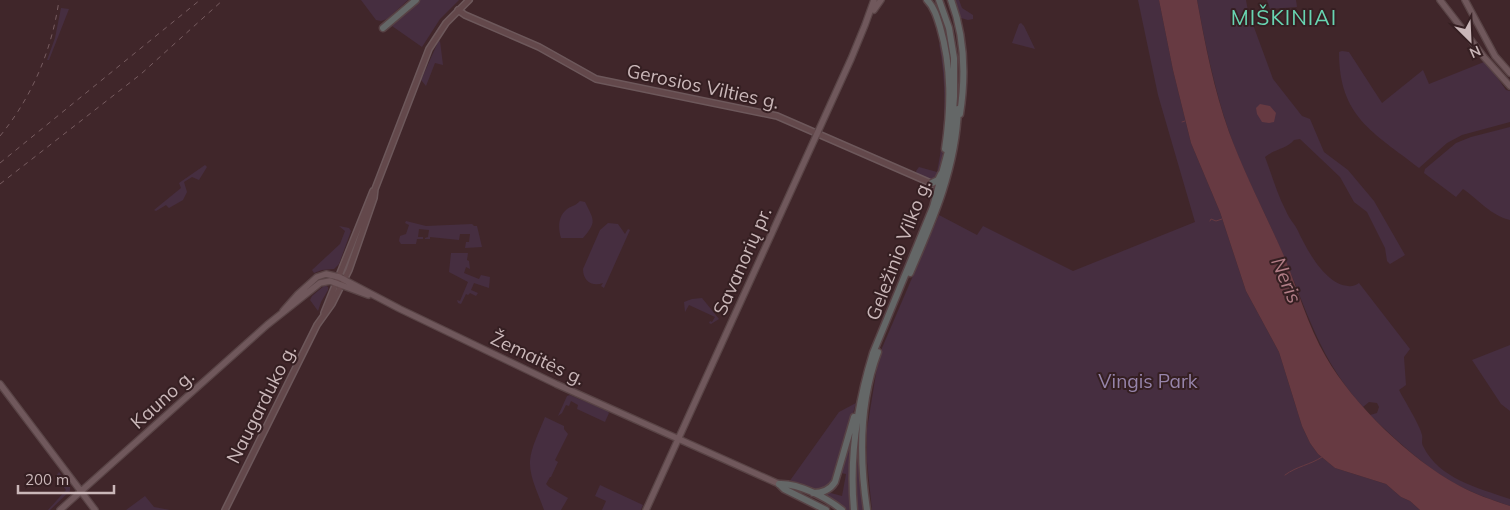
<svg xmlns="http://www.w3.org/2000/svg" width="1510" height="510" viewBox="0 0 1510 510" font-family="Mulish,sans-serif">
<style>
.green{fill:#462e40}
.water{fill:#673a42}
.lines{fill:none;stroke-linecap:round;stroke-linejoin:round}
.stream{stroke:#673a42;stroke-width:1}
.secondary-casing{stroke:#6d585b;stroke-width:8}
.primary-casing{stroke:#594446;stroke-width:8}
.trunk-casing{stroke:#574245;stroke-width:9}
.secondary{stroke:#63484b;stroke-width:5}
.primary{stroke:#70585c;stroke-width:5.5}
.trunk{stroke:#646767;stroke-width:6}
.rail{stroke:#775c60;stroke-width:1;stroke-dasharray:5 5;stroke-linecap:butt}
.labels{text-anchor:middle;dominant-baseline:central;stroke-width:4;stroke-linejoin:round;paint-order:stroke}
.street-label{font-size:19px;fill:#cab7b9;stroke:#351f22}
.park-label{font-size:19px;fill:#9684aa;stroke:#351f22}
.water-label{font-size:20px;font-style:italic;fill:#b27e87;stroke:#351f22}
.quarter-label{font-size:21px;letter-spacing:1px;fill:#68d5b2;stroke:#351f22}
</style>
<rect width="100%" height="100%" fill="#40262a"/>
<!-- green -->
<path class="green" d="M 361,0 L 408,0 L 387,19 L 381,21 L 376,20 Z
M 419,0 L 459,0 L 440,19 L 422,47 L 392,26 Z
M 953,0 L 959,0 L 962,8 L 973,15 L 973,19 L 968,20 L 961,18 Z
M 1138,0 L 1159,0 L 1173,70 L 1191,143 L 1220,212 L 1246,291 L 1279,352 L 1302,426 L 1310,443 L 1318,454 L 1335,468 L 1386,484 L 1401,497 L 1410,501 L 1420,510 L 872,510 L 867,462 L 867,429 L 879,355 L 939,215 L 977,235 L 983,226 L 1073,271 L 1195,222 L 1158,95 Z
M 1197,0 L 1246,0 L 1248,11 L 1273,79 L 1302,116 L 1310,119 L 1324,152 L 1348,170 L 1374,201 L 1405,255 L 1390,264 L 1387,261 L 1385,248 L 1367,212 L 1354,202 L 1340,177 L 1300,139 L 1294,140 C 1287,149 1274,149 1265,157 C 1272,175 1277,194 1286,211 C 1289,219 1295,224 1298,231 C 1307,250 1325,284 1348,286 C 1352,287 1356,285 1359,283 L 1410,349 L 1404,357 L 1406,385 L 1399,390 C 1404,400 1420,425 1422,435 C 1423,439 1421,442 1423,446 C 1439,479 1478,488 1510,499 L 1510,506 C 1496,501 1483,497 1470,491 C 1432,474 1400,444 1370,415 L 1377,413 L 1379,407 L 1377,403 L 1369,402 L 1363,407 C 1320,360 1308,313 1284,257 C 1266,214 1243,173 1228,129 C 1214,87 1205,43 1197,0 Z
M 1267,0 L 1296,0 L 1297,7 L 1270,9 Z
M 61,8 L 69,9 L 49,60 L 47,60 L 55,38 Z
M 1021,23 L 1024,26 L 1035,49 L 1012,43 L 1019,24 Z
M 440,41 L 443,65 L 435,63 L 426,86 L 421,80 L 438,42 Z
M 939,43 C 943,49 943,58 944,65 C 950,101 946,140 939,176 L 933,181 L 918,175 L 916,171 L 919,167 L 937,172 C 946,129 947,86 939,43 Z
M 1342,51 L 1349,52 L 1382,103 L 1423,70 L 1429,84 L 1484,62 L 1492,70 L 1506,90 L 1510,91 L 1510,122 L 1462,135 L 1447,143 L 1419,168 C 1373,132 1339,117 1339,52 Z
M 1510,127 L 1510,220 C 1490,215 1479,200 1463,189 L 1456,197 L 1424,173 L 1425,169 L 1456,143 L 1471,137 Z
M 205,165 L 207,167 L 199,180 L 192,177 L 184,182 L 187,192 L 183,200 L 169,208 L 166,205 L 156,211 L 154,210 L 181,188 L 179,183 Z
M 580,201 L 585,202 C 594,220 597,222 583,238 L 561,238 C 558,228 558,217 566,210 C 570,206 574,207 580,201 Z
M 406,221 L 426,226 L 472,224 L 474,226 L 477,226 L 482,247 L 465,248 L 466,242 L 469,242 L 470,234 L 460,234 L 459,240 L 430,237 L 430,239 L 425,239 L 425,238 L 428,237 L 429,230 L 419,229 L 418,237 L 423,237 L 423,239 L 417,239 L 416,244 L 401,244 L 399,241 L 400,236 L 406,234 L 409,225 L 405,223 Z
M 608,223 L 618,224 L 625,234 L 628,229 L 630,230 L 604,288 L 601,286 L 603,283 C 592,287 583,281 583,269 L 600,230 Z
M 339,226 L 349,228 L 351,231 L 339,264 L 334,269 L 322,270 L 314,273 L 312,270 L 340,244 L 345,231 Z
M 451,253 L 468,253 L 467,260 L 469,261 L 470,269 L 466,267 L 464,273 L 479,279 L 481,275 L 490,277 L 489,288 L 474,283 L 471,290 L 478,293 L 476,296 L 470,293 L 468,295 L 466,294 L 461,304 L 458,303 L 457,300 L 460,301 L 468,282 L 449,272 Z
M 325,285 L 328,287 L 328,290 L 321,302 L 318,311 L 310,300 L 312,296 Z
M 702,298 L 719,319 L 711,324 L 709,323 L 710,321 L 712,322 L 715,317 L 689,305 L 685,312 L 684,302 L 692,299 Z
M 1510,345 L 1510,411 L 1501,404 L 1472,360 Z
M 570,395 L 608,411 L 609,413 L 605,422 L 577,409 L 578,405 L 571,401 L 569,406 L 566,405 L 562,413 L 558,416 L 567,396 Z
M 864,399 L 865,510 L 856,510 L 854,450 Z
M 856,403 L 834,479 L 826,488 L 817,491 L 789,482 L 839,412 Z
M 545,417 L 564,426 L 564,429 L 568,434 L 555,460 L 558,462 L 551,477 L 550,477 L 546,484 L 549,487 L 568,498 L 561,510 L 544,510 C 539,495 529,477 530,461 C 531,447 540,430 545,417 Z
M 852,433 L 849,468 L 852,510 L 845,510 L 838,503 L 822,493 L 827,492 L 842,496 L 846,474 L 841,473 Z
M 59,472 L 70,487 L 70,491 L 50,510 L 48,510 L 66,490 L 56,476 Z
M 600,485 L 643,505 L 641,510 L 602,510 L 606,501 L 595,496 Z
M 145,496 L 154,507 L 170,510 L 126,510 Z"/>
<!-- water -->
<path class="water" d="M 1159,0 L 1197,0 C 1205,44 1214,90 1229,132 C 1245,175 1266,215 1284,256 C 1298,290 1308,326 1326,357 C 1353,404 1410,459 1458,485 C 1474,494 1492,500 1510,506 L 1510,510 L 1420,510 L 1410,501 L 1401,497 L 1386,484 L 1335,468 L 1318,454 L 1310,443 L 1302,426 L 1279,352 L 1246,291 L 1220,212 L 1191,143 L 1173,70 Z
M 1260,104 L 1270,106 L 1276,113 L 1274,122 L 1269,123 L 1262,122 L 1257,114 L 1256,108 Z"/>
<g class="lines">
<!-- stream -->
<path class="stream" d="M 1182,122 L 1185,121
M 1210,221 L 1211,219 L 1216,221 L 1222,219
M 1285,475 C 1297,466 1310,465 1322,457"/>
<defs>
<path id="secondary" d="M 458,10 L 465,15 L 539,47 L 596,79 L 777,116 L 933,184
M 324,313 L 373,191
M 225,510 L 317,325 L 332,304 L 349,270 L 374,198 L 375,189 L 429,49 L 446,23 L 469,0"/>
<path id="primary" d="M 1440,0 L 1484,57 L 1510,86
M 1465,0 L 1495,56 L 1510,73
M 874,10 L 881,0
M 283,311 L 298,294 L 317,277 L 326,274 L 339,277 L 400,309 L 556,384 L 779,484
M 0,384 L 95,510
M 60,510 L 267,325 L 320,283 L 330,281 L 368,295
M 646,510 L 851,59 L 865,25 L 874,0"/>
<path id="trunk" d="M 927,0 C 934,7 937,17 940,27 C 952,68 951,108 945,149
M 951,0 C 965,37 966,75 960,114
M 383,28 L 416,0
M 932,183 L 938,180 L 941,174
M 910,273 C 933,220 956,168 958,109
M 779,484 C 799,483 827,498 842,510
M 779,484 L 784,489 L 826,510
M 813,493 C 823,493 830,490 835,482 L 854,417
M 854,510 C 849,456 857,405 873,353 L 933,207 L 951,140 L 954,97 L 954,58 L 949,28 L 939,0
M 867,510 C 859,457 859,403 878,352"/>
</defs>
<!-- secondary casing -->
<use href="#secondary" class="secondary-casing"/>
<!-- primary casing -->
<use href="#primary" class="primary-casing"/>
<!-- trunk casing -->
<use href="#trunk" class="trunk-casing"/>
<!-- secondary -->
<use href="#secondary" class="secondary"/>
<!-- primary -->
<use href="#primary" class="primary"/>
<!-- trunk -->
<use href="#trunk" class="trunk"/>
<!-- rail -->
<path class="rail" d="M 0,136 C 32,97 52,50 59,0
M 0,163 L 200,0
M 0,184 L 141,74 L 223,0"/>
</g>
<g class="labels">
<!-- street labels -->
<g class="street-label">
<text transform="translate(703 86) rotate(12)">Gerosios Vilties g.</text>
<text transform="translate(898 250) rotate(-69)">Geležinio Vilko g.</text>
<text transform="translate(742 261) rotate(-66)">Savanorių pr.</text>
<text transform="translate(538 358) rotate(25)">Žemaitės g.</text>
<text transform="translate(162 399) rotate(-42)">Kauno g.</text>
<text transform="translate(261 404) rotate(-63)">Naugarduko g.</text>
</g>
<!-- park labels -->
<g class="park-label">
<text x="1148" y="381">Vingis Park</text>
</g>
<!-- water labels -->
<g class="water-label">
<text transform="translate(1287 280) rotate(67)">Neris</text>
</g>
<!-- quarter labels -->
<g class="quarter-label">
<text x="1284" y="17">MIŠKINIAI</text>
</g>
</g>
<!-- north arrow -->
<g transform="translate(1470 40) rotate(156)" stroke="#351f22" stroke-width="4" paint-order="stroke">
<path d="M0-4L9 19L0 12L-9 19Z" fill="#cab7b9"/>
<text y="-8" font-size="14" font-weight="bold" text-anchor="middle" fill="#cab7b9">N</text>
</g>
<!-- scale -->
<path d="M18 485v8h96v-8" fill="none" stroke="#cab7b9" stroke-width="2.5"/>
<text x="25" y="485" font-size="15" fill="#cab7b9" stroke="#351f22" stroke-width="4" paint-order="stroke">200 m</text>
</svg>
